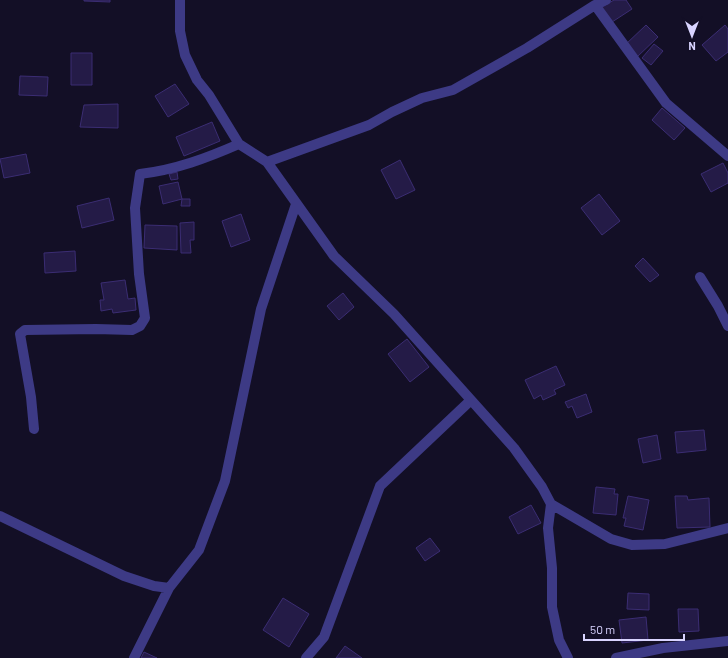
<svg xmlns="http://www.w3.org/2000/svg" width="728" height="658" viewBox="0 0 728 658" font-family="Barlow,sans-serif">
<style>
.building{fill:#241b47;stroke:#3b2d73}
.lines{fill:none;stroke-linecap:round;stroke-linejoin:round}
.street{stroke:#3d3a85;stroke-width:10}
</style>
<rect width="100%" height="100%" fill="#130f26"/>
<!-- building -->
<path class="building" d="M 84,0 L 110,0 L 110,2 L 84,1 Z
M 614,0 L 626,0 L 632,9 L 609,24 L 599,9 Z
M 646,25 L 658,37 L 637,57 L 625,45 Z
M 725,25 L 728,29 L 728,52 L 716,61 L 702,45 Z
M 654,44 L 663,51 L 651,65 L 642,58 Z
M 71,53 L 92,53 L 92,85 L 71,85 Z
M 20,76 L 48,77 L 47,96 L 19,95 Z
M 175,84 L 189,104 L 168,117 L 155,96 Z
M 118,104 L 118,128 L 80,127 L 84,105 Z
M 662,108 L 685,128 L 674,140 L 652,120 Z
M 212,122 L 220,141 L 184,156 L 176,137 Z
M 26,154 L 30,173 L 4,178 L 0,159 Z
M 400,160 L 415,190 L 396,199 L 381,170 Z
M 723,163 L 728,173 L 728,183 L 711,192 L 701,174 Z
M 177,172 L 178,179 L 171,180 L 169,174 Z
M 178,182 L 182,199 L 163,204 L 159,186 Z
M 599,194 L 620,221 L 602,235 L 581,208 Z
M 109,198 L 114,220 L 82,228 L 77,206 Z
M 182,199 L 190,199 L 190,206 L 181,206 Z
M 241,214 L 250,240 L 231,247 L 222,221 Z
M 194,222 L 194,240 L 190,240 L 191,253 L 181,253 L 180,223 Z
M 145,225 L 177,226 L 177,250 L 144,248 Z
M 75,251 L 76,271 L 45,273 L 44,253 Z
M 643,258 L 659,275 L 650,282 L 635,266 Z
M 125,280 L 128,299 L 135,298 L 136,310 L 113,313 L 112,309 L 101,311 L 100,300 L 104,300 L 101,283 Z
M 343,293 L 354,307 L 339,320 L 327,306 Z
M 407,339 L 429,367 L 410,382 L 388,354 Z
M 556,366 L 565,385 L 554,390 L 556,394 L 543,400 L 541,395 L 534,399 L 525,380 Z
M 586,394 L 592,412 L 577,418 L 572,406 L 568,408 L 565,402 Z
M 704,430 L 706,450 L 677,453 L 675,432 Z
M 657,435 L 661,459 L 643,463 L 638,439 Z
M 596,487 L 615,489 L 614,494 L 618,494 L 616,515 L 593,513 Z
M 628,496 L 649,500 L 643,530 L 624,526 L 626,518 L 623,518 Z
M 675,496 L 687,496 L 688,500 L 709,498 L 710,527 L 677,528 Z
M 531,505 L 541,523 L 518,534 L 509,517 Z
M 430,538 L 440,551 L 425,561 L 416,548 Z
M 628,593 L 649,594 L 649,610 L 627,609 Z
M 283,598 L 309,614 L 289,647 L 263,630 Z
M 678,609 L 698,609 L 699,631 L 679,632 Z
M 646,617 L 648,640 L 622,643 L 619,620 Z
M 345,646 L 362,658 L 336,658 Z
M 144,652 L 157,658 L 141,658 Z"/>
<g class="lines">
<!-- street -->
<path class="street" d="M 180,0 L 180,31 L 185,55 L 197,80 L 209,95 L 239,144 L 267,162 L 334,256 L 394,314 L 514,448 L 542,487 L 551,504 L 611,539 L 632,545 L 665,544 L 728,528
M 595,5 L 666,103 L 728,156
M 267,162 L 369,125 L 392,112 L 422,98 L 453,90 L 527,48 L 595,5 L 606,0
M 700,277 L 718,306 L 728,326
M 34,429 L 31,397 L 20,334 L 25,330 L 96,329 L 132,330 L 140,326 L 145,318 L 139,274 L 135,208 L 140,174 C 175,170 207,158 239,144
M 551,504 L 548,528 L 552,568 L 552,607 L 559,640 L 568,658
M 0,516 L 124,576 L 154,586 L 169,588 L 199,550 L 225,481 L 261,309 L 296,204
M 134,658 L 169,588
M 306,658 L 324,637 L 380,486 L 471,400
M 616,658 L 663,648 L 728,641"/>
</g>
<!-- north arrow -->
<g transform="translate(692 36) rotate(180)" stroke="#130f26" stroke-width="3" paint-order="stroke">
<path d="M0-3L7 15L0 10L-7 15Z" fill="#d9d4ff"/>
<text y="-6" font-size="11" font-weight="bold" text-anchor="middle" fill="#d9d4ff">N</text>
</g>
<!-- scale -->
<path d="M584 634v6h100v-6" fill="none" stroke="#d9d4ff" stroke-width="2"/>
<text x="590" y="634" font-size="12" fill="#d9d4ff" stroke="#130f26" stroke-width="3" paint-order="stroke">50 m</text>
</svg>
